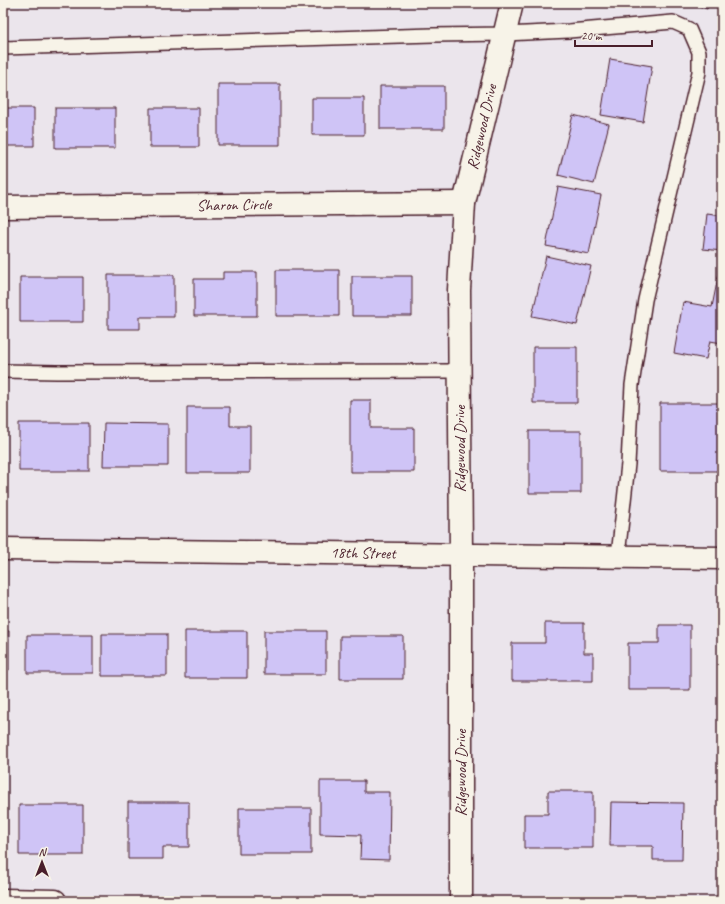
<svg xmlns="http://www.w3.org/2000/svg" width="725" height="904" viewBox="0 0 725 904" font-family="Caveat,sans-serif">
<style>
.building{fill:#cfc4f6;stroke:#4a1f2b}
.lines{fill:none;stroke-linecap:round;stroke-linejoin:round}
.service-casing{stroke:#4a1f2b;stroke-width:16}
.minor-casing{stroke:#4a1f2b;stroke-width:25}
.tertiary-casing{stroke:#4a1f2b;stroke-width:25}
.service{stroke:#f7f3e8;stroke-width:13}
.minor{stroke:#f7f3e8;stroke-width:22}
.tertiary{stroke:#f7f3e8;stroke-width:22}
.labels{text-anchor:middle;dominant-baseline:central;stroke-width:3;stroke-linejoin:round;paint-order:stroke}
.street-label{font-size:16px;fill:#4a1f2b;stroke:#f7f3e8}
</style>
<rect width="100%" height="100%" fill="#ebe5ec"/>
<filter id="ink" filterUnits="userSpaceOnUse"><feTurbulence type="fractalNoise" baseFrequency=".025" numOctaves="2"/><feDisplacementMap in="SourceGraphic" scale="8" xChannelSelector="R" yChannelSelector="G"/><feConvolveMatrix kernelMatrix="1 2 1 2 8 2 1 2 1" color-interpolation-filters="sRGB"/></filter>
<g filter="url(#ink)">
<!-- building -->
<path class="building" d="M 691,3 L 709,3 L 707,9 Z
M 610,59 L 652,66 L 643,122 L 601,115 Z
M 218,84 L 280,84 L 280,145 L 218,145 Z
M 380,86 L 444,86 L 444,129 L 380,129 Z
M 312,98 L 364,98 L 364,135 L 312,135 Z
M 3,108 L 34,108 L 34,146 L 3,146 Z
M 55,108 L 115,108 L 115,148 L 55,148 Z
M 150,108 L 199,108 L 199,147 L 150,147 Z
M 573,115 L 609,124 L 594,184 L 558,175 Z
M 558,187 L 601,195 L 589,254 L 546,246 Z
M 707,214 L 722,216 L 722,251 L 703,249 Z
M 546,256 L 591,266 L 577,325 L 532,316 Z
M 720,267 L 722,267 L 722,343 L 710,341 L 706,359 L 674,353 L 683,302 L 712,307 Z
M 276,270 L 339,270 L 339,316 L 276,316 Z
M 223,272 L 257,272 L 257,316 L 194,316 L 194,279 L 223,279 Z
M 108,275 L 174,275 L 174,317 L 140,317 L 140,329 L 108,329 Z
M 352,276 L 412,276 L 412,316 L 352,316 Z
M 20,277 L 83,277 L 83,322 L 20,322 Z
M 533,347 L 577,347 L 577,403 L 533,403 Z
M 350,400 L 371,400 L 371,428 L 414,428 L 414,472 L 350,472 Z
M 660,403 L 722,403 L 722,471 L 660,471 Z
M 187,407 L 230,407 L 230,426 L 250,426 L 250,473 L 187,473 Z
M 19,423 L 89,423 L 89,471 L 19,471 Z
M 104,423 L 168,424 L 168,466 L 103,466 Z
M 529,431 L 581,431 L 581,493 L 529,493 Z
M 545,623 L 584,623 L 584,653 L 593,653 L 593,681 L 512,681 L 512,643 L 545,643 Z
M 659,625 L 690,625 L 690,690 L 628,690 L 628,643 L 659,643 Z
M 720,625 L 722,625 L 722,685 L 720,685 Z
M 3,631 L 9,631 L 9,670 L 3,670 Z
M 185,631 L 247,631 L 247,678 L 185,678 Z
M 264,631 L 326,631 L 326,674 L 264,674 Z
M 102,634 L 167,634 L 167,676 L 102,676 Z
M 27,635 L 93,635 L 93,673 L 27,673 Z
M 340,636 L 403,636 L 403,679 L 340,679 Z
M 320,781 L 364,781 L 364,792 L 390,792 L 389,860 L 360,859 L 361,835 L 320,834 Z
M 548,791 L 593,791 L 593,848 L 524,848 L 524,814 L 548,814 Z
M 128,802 L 189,802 L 189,847 L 163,847 L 163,859 L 128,859 Z
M 611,802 L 683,803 L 682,860 L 653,860 L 653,846 L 610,846 Z
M 19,805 L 83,805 L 83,855 L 19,855 Z
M 239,808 L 311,808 L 311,854 L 239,854 Z"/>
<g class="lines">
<defs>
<path id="service" d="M 3,48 L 433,35 L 505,34 L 569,31 L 673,22 L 689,29 L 699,52 L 699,72 L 645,300 L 632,385 L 628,464 L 618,556
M 3,371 L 57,372 L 459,371"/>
<path id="minor" d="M 3,207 L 464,203
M 3,900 L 55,901"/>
<path id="tertiary" d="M 3,549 L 722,558
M 461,901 L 461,554 L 459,290 L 464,203 L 512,3"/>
</defs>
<!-- service casing -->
<use href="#service" class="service-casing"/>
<!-- minor casing -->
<use href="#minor" class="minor-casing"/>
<!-- tertiary casing -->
<use href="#tertiary" class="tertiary-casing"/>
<!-- service -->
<use href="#service" class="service"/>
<!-- minor -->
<use href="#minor" class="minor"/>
<!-- tertiary -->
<use href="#tertiary" class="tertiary"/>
</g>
</g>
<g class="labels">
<!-- street labels -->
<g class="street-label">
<text transform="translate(482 127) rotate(-77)">Ridgewood Drive</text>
<text transform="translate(234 205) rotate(-1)">Sharon Circle</text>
<text transform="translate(460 449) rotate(-90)">Ridgewood Drive</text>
<text transform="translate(363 553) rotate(1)">18th Street</text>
<text transform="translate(461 773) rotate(-90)">Ridgewood Drive</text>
</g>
</g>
<!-- margin -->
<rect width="725" height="904" fill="none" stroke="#f7f3e8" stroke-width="16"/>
<rect x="8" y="8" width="709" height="888" fill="none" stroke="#4a1f2b" stroke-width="1.5" filter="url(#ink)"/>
<!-- north arrow -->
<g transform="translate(42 862)" stroke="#f7f3e8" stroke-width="3" paint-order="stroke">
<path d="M0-3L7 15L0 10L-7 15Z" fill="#4a1f2b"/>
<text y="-6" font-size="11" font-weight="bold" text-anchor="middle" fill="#4a1f2b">N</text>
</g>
<!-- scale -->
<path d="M575 40v6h77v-6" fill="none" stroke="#4a1f2b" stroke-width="2"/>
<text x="581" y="40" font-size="12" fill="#4a1f2b" stroke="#f7f3e8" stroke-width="3" paint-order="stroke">20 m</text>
</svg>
